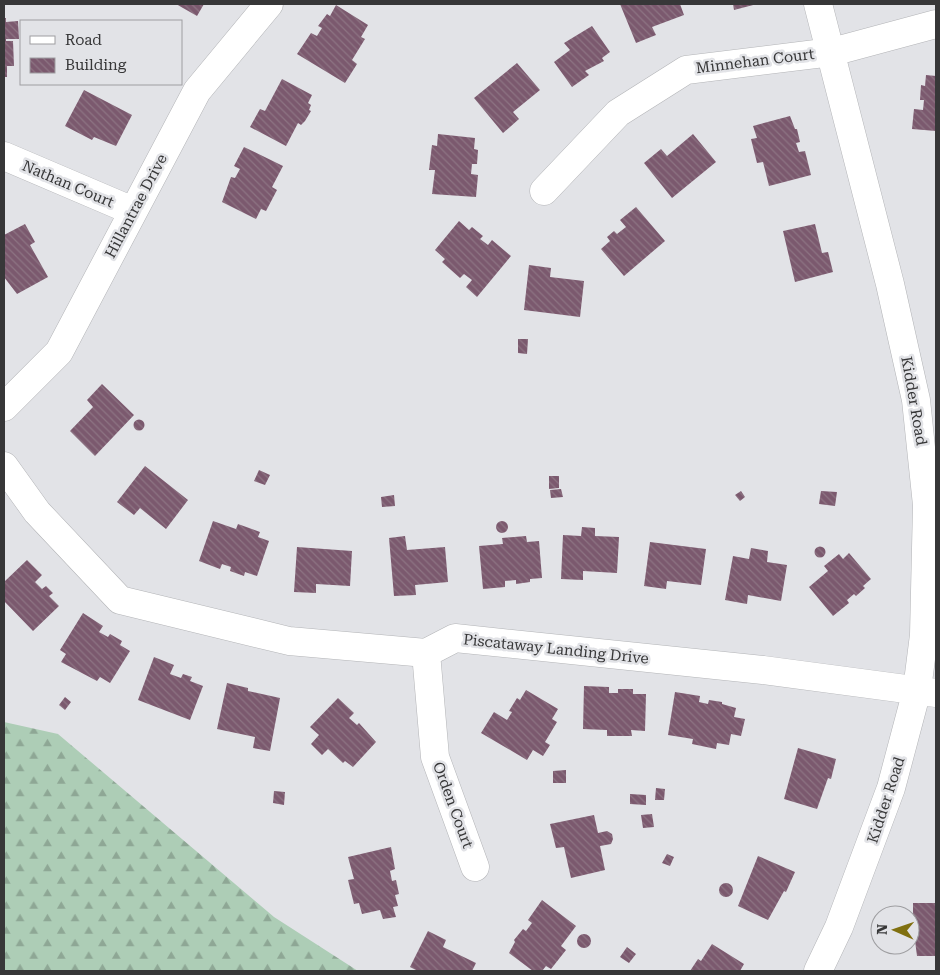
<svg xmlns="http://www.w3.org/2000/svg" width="940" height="975" viewBox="0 0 940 975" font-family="'Roboto Serif',serif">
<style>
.forest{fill:url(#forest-firs)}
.building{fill:url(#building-back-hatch)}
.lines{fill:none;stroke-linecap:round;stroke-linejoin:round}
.minor-casing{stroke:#b3b4b7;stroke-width:29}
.minor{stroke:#fff;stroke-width:28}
.labels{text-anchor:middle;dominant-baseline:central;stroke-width:5;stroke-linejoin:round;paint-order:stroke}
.street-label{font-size:15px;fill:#373738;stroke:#e2e3e7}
</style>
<defs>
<pattern id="forest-firs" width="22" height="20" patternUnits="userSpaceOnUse" patternTransform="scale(1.25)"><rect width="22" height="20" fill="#adcdb6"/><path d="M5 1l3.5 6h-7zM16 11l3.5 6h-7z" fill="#8ea795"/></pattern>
<pattern id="building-back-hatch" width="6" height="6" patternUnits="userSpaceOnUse" patternTransform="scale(1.25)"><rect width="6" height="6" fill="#7b596e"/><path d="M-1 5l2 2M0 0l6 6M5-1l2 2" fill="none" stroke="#8d7483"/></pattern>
</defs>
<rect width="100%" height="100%" fill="#e2e3e7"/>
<!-- forest -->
<path class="forest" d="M 4,722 L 58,734 L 274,917 L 358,971 L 4,971 Z"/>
<!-- building -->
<path class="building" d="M 176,4 L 204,4 L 197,16 Z
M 620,4 L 680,4 L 684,15 L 652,27 L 656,35 L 636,43 Z
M 733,4 L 757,4 L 734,10 Z
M 336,5 L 368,25 L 361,37 L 365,39 L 352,60 L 357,64 L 345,83 L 297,54 L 311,33 L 317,36 L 322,28 L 318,26 L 327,14 L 330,16 Z
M 4,18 L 6,18 L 6,22 L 18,21 L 19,39 L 6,39 L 6,41 L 13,41 L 14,66 L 7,66 L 7,77 L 4,77 Z
M 592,26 L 610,52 L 602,58 L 604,61 L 585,71 L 589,75 L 572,87 L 554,62 L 570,50 L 564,43 Z
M 517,63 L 540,90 L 513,112 L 519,119 L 503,133 L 474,98 Z
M 926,75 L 936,76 L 936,131 L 912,129 L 914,109 L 923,110 L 924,100 L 920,100 L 921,85 L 925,86 Z
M 282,79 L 312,95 L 308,103 L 311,105 L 309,110 L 311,111 L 305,121 L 301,125 L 298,123 L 286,146 L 250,127 L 260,109 L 265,111 Z
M 84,90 L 132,115 L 116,146 L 94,137 L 92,140 L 65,126 Z
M 790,116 L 795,129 L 797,129 L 800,142 L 796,143 L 799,152 L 805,151 L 811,175 L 769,186 L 763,162 L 757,163 L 751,139 L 757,138 L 753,126 Z
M 438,134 L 475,138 L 474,149 L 478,150 L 477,164 L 472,164 L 471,174 L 478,175 L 476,197 L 432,194 L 435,170 L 429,170 L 432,145 L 437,146 Z
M 693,134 L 716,162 L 672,198 L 644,163 L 661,149 L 667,156 Z
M 244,147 L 283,166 L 272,187 L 277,190 L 266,211 L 261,209 L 256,219 L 222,202 L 231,177 L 235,178 L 240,169 L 234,166 Z
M 636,207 L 665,241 L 624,276 L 601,249 L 610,241 L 607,237 L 614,231 L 617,234 L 626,227 L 620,220 Z
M 459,221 L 469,230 L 472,227 L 483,236 L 480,239 L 488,245 L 492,240 L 511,256 L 477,297 L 466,287 L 472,280 L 464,274 L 460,278 L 442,262 L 445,259 L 435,250 Z
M 25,224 L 35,242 L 30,245 L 48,277 L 17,294 L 4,277 L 4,235 Z
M 815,224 L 822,253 L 828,252 L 833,272 L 795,282 L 783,231 Z
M 529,265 L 551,268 L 550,277 L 584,281 L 580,317 L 524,310 Z
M 518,339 L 528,339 L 527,354 L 518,353 Z
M 102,384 L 134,415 L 95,456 L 70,431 L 93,407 L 87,400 Z
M133.5 425a5.5 5.5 0 1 1 11 0a5.5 5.5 0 1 1-11 0Z
M 145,466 L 188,500 L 166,529 L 140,508 L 134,515 L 117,502 Z
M 259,470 L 270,475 L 265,485 L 254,481 Z
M 549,476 L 559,476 L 559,488 L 549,489 Z
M 561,489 L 563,497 L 551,498 L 550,490 Z
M 741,491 L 745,497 L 740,501 L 735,495 Z
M 821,491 L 837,492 L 835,506 L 819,504 Z
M 394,495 L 395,506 L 382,507 L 381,497 Z
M 213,521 L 236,529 L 238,524 L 260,532 L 258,537 L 269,541 L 257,576 L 245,572 L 244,576 L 230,571 L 231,567 L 222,564 L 220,569 L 199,561 Z
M496 527a6 6 0 1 1 12 0a6 6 0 1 1-12 0Z
M 582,527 L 595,528 L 595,536 L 619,537 L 617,573 L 583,571 L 583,580 L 561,579 L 563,535 L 581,536 Z
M 405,536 L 407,550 L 445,547 L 448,582 L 415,585 L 416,595 L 394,596 L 389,538 Z
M 526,536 L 527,542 L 539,541 L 542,578 L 530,579 L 530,582 L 516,584 L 516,580 L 505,581 L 505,587 L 483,589 L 479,546 L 503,544 L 502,538 Z
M 650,542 L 706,549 L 701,585 L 667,581 L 666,589 L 644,586 Z
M814.5 552a5.5 5.5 0 1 1 11 0a5.5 5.5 0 1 1-11 0Z
M 297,547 L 352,551 L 350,586 L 316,584 L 316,593 L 294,592 Z
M 751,548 L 768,551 L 767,562 L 787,565 L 781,601 L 748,595 L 747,604 L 725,600 L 733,556 L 749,559 Z
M 849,553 L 871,579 L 863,586 L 865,588 L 856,596 L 854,594 L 847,600 L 849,603 L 833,616 L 809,587 L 828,571 L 824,566 L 839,554 L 843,559 Z
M 27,560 L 42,575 L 35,582 L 42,589 L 46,586 L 53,593 L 49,596 L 59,606 L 33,631 L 4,601 L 4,582 Z
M 83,613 L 103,626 L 99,632 L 108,637 L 110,634 L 122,641 L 120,645 L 130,651 L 110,683 L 100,677 L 97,681 L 61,662 L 66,654 L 60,650 Z
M 154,657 L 174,665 L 170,674 L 181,678 L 183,674 L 192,677 L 190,681 L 203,686 L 190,720 L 138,700 Z
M 227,683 L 248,688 L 248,691 L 280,698 L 270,751 L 253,748 L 255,737 L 217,729 Z
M 584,686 L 609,687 L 609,693 L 618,693 L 618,689 L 633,689 L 633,694 L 646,694 L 645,731 L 631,730 L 632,736 L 607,736 L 607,730 L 583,729 Z
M 526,690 L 558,709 L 552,719 L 557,722 L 545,742 L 550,745 L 543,756 L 533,750 L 527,760 L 481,733 L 494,712 L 507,720 L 512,712 L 509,711 L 517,698 L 520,700 Z
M 675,692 L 700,696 L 699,702 L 708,704 L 709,700 L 722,702 L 722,704 L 736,708 L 734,717 L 745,719 L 741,736 L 731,734 L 729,745 L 717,743 L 716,749 L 692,744 L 693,739 L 668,735 Z
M 65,697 L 71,702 L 65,710 L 59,705 Z
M 338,698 L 354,713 L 349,718 L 357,725 L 359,723 L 376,742 L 353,767 L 345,761 L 343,763 L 328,749 L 322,755 L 311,744 L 319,735 L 310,727 Z
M 798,748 L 836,759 L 831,779 L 828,778 L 817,809 L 784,799 Z
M 566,770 L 566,783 L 553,783 L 553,771 Z
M 656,788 L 665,789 L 664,800 L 655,800 Z
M 274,791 L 285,792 L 284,805 L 273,803 Z
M 630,794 L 646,795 L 646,805 L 630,804 Z
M 652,814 L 654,827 L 643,828 L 641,815 Z
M 594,815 L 598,833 L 607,831 L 612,834 L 613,839 L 611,844 L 600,846 L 605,870 L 571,878 L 564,847 L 556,848 L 550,824 Z
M 391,847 L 395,869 L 390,871 L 392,881 L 396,880 L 399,894 L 395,895 L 398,906 L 393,907 L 396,917 L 383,919 L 380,910 L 362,914 L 359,903 L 354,904 L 348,880 L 354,879 L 348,857 Z
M 667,854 L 674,857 L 670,866 L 662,863 Z
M 758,856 L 795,872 L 786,892 L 784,891 L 768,920 L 738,906 Z
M719 890a7 7 0 1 1 14 0a7 7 0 1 1-14 0Z
M 542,900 L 576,926 L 561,946 L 566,950 L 551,969 L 546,966 L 542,971 L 533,971 L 509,953 L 515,942 L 514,940 L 523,929 L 526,931 L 532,923 L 528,920 Z
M 913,903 L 936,903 L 936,956 L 917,956 L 914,933 L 917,933 L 917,924 L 913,924 Z
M 428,931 L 446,940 L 443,947 L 476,963 L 472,971 L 418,971 L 410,967 Z
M577 941a7 7 0 1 1 14 0a7 7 0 1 1-14 0Z
M 712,944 L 744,964 L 740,971 L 690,971 L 698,959 L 701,961 Z
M 627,947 L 636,954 L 629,963 L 620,957 Z"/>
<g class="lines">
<defs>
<path id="minor" d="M 4,156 L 133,211
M 544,191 L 618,113 L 686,70 L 832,52 L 936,24
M 4,407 L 59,352 L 197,91 L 269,4
M 4,466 L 37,512 L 120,600 L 289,641 L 426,653 L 455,638 L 763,670 L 936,693
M 426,653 L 435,757 L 475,867
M 818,971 L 839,927 L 891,788 L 917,690 L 924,635 L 927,505 L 916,400 L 890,284 L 818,4"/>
</defs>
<!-- minor casing -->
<use href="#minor" class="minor-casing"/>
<!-- minor -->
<use href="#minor" class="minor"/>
</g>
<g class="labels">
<!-- street labels -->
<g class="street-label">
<text transform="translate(755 61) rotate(-7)">Minnehan Court</text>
<text transform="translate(68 184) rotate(23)">Nathan Court</text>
<text transform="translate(136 206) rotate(-62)">Hillantrae Drive</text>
<text transform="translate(914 401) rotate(80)">Kidder Road</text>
<text transform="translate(556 649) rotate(6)">Piscataway Landing Drive</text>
<text transform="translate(886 800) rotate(-72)">Kidder Road</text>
<text transform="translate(453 805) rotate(70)">Orden Court</text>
</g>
</g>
<!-- border -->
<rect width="940" height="975" fill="none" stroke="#373738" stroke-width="10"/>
<!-- legend -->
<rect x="20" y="20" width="162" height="65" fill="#e2e3e7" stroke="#9e9ea1"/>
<rect x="30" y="36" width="25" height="8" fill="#ffffff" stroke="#9e9ea1"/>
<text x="65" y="45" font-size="15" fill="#373738">Road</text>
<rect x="30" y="58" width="25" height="15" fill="url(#building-back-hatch)" stroke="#9e9ea1"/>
<text x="65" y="70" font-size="15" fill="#373738">Building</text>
<!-- north arrow -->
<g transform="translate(895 930) rotate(272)"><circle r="24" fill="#e2e3e7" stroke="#9e9ea1"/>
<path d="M0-4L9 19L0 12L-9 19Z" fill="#807010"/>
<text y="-8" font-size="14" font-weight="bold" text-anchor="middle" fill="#373738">N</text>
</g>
</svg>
